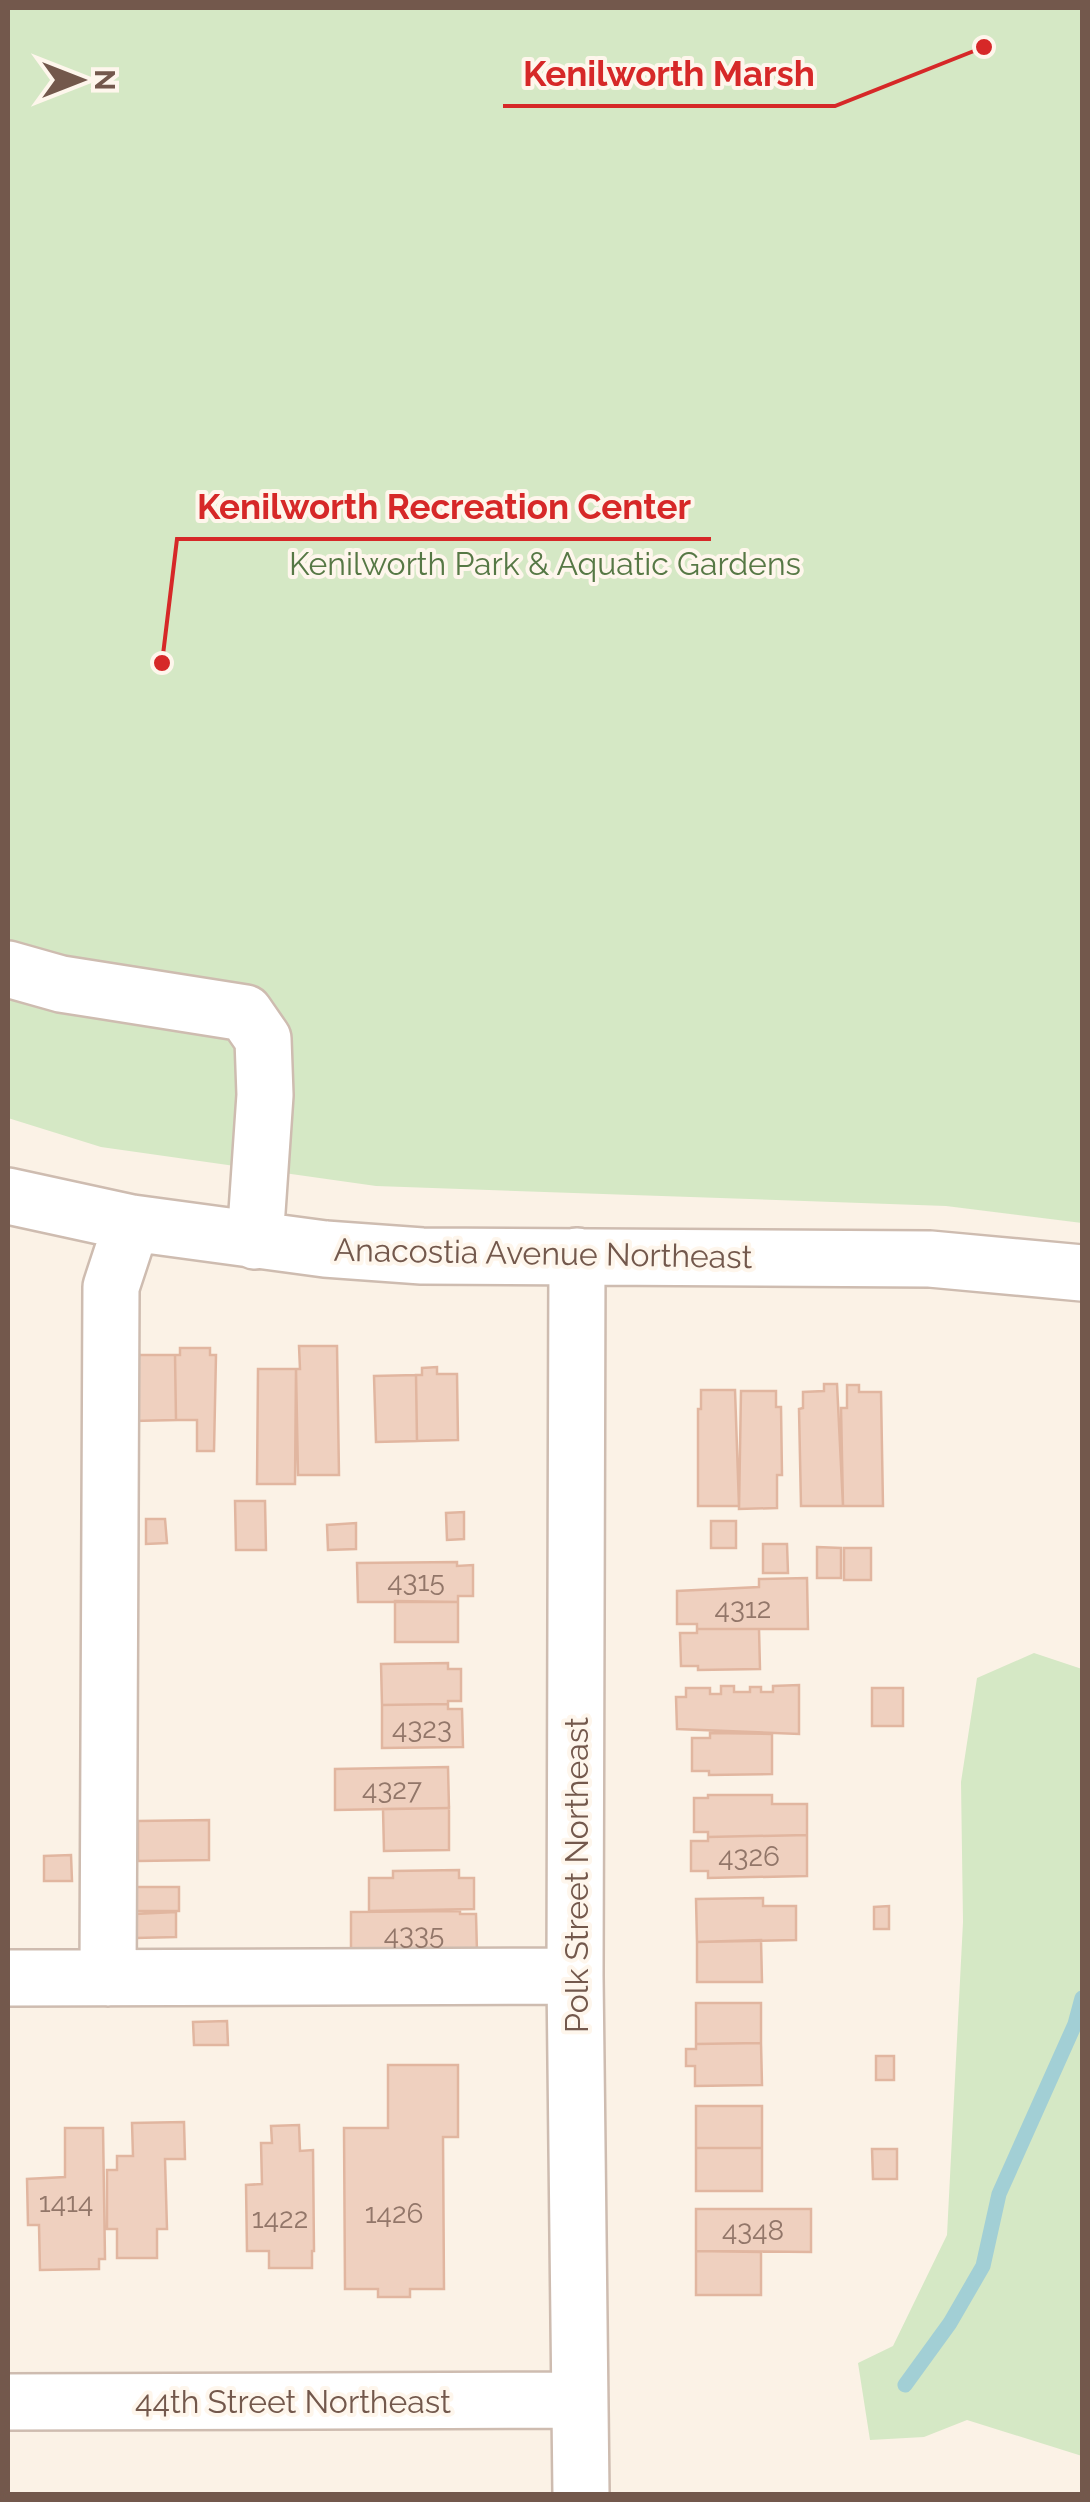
<svg xmlns="http://www.w3.org/2000/svg" width="1090" height="2502" viewBox="0 0 1090 2502" font-family="Raleway,sans-serif">
<style>
.green{fill:#d5e8c5}
.lines{fill:none;stroke-linecap:round;stroke-linejoin:round}
.stream{stroke:#a2cfd5;stroke-width:15}
.building{fill:#efd0bf;stroke:#e1b6a0;stroke-width:2.5}
.minor-casing{stroke:#cebcb0;stroke-width:60}
.minor{stroke:#fff;stroke-width:55}
.labels{text-anchor:middle;dominant-baseline:central;stroke-width:8;stroke-linejoin:round;paint-order:stroke}
.number-label{font-size:28px;fill:#927669}
.park-label{font-size:32px;fill:#567845;stroke:#fef6ec}
.street-label{font-size:32px;fill:#73584c;stroke:#fef6ec}
.leader{fill:none;stroke:#d62828;stroke-width:4}
.callout-dot{fill:#d62828;stroke:#fef6ec;stroke-width:4}
.callout-label{font-size:35px;text-anchor:middle;font-weight:bold;fill:#d62828;stroke:#fef6ec;stroke-width:8;stroke-linejoin:round;paint-order:stroke}
</style>
<rect width="100%" height="100%" fill="#fbf2e6"/>
<!-- green -->
<path class="green" d="M 8,8 L 1082,8 L 1082,1223 L 946,1206 L 376,1186 L 101,1147 L 8,1118 Z
M 1034,1653 L 1082,1669 L 1082,2456 L 967,2420 L 924,2437 L 870,2440 L 858,2363 L 893,2346 L 947,2235 L 963,1922 L 961,1782 L 977,1678 Z"/>
<g class="lines">
<!-- stream -->
<path class="stream" d="M 905,2385 L 950,2323 L 983,2266 L 999,2194 L 1075,2024 L 1082,1998"/>
</g>
<!-- building -->
<path class="building" d="M 299,1346 L 337,1346 L 339,1475 L 298,1475 L 296,1369 L 300,1369 Z
M 180,1348 L 210,1348 L 210,1355 L 216,1355 L 214,1451 L 197,1451 L 197,1420 L 176,1420 L 175,1355 L 180,1355 Z
M 133,1355 L 175,1355 L 176,1420 L 134,1421 Z
M 437,1367 L 437,1374 L 457,1374 L 458,1440 L 417,1441 L 416,1375 L 422,1375 L 422,1368 Z
M 258,1369 L 296,1369 L 295,1484 L 257,1484 Z
M 416,1375 L 417,1441 L 376,1442 L 374,1376 Z
M 824,1384 L 837,1384 L 843,1506 L 801,1506 L 799,1409 L 803,1408 L 803,1392 L 824,1391 Z
M 847,1385 L 859,1385 L 859,1392 L 881,1392 L 883,1506 L 843,1506 L 841,1408 L 847,1408 Z
M 701,1390 L 735,1390 L 739,1506 L 698,1506 L 698,1409 L 701,1409 Z
M 741,1391 L 776,1391 L 776,1407 L 781,1407 L 782,1475 L 777,1475 L 777,1508 L 739,1509 Z
M 235,1501 L 265,1501 L 266,1550 L 236,1550 Z
M 464,1512 L 464,1539 L 447,1540 L 446,1513 Z
M 146,1519 L 165,1519 L 167,1543 L 146,1544 Z
M 711,1521 L 736,1521 L 736,1548 L 711,1548 Z
M 356,1523 L 356,1549 L 328,1550 L 327,1525 Z
M 763,1544 L 787,1544 L 788,1573 L 763,1573 Z
M 817,1547 L 841,1548 L 841,1578 L 817,1578 Z
M 844,1548 L 871,1548 L 871,1580 L 844,1580 Z
M 457,1562 L 457,1566 L 473,1565 L 473,1596 L 458,1596 L 458,1602 L 358,1602 L 357,1563 Z
M 807,1578 L 808,1629 L 697,1629 L 697,1624 L 677,1624 L 677,1591 L 759,1587 L 759,1579 Z
M 395,1601 L 458,1602 L 458,1642 L 395,1642 Z
M 697,1629 L 759,1629 L 760,1669 L 698,1670 L 698,1666 L 681,1666 L 680,1633 L 697,1633 Z
M 448,1663 L 448,1669 L 461,1669 L 461,1701 L 448,1701 L 448,1704 L 382,1705 L 381,1664 Z
M 799,1685 L 799,1734 L 677,1729 L 676,1697 L 686,1697 L 686,1688 L 710,1688 L 710,1694 L 721,1694 L 721,1686 L 734,1686 L 734,1692 L 750,1692 L 750,1687 L 761,1687 L 761,1692 L 773,1692 L 773,1686 Z
M 872,1688 L 903,1688 L 903,1726 L 872,1726 Z
M 448,1704 L 448,1709 L 462,1709 L 463,1747 L 382,1748 L 382,1705 Z
M 710,1733 L 772,1734 L 772,1774 L 709,1775 L 709,1771 L 692,1771 L 692,1738 L 710,1738 Z
M 448,1767 L 449,1808 L 335,1810 L 335,1769 Z
M 708,1795 L 772,1795 L 772,1804 L 807,1804 L 807,1835 L 708,1837 L 708,1832 L 694,1832 L 694,1798 L 708,1798 Z
M 449,1808 L 449,1850 L 384,1851 L 383,1809 Z
M 209,1820 L 209,1860 L 138,1861 L 138,1821 Z
M 807,1835 L 807,1876 L 708,1878 L 708,1871 L 691,1871 L 691,1841 L 708,1841 L 708,1837 Z
M 71,1855 L 72,1881 L 44,1881 L 44,1856 Z
M 459,1870 L 459,1878 L 474,1878 L 474,1909 L 369,1911 L 369,1878 L 393,1878 L 393,1871 Z
M 131,1887 L 179,1887 L 179,1911 L 131,1911 Z
M 763,1898 L 763,1906 L 796,1906 L 796,1940 L 697,1942 L 696,1899 Z
M 889,1906 L 889,1929 L 874,1929 L 874,1907 Z
M 460,1911 L 460,1914 L 476,1914 L 477,1953 L 351,1955 L 351,1912 Z
M 176,1912 L 176,1937 L 136,1938 L 135,1914 Z
M 761,1940 L 762,1982 L 697,1982 L 697,1942 Z
M 696,2003 L 761,2003 L 761,2043 L 696,2044 Z
M 227,2021 L 228,2045 L 194,2045 L 193,2022 Z
M 761,2043 L 762,2085 L 695,2086 L 695,2066 L 686,2066 L 686,2049 L 696,2049 L 696,2044 Z
M 876,2056 L 894,2056 L 894,2080 L 876,2080 Z
M 388,2065 L 458,2065 L 458,2137 L 443,2137 L 444,2289 L 410,2289 L 410,2297 L 378,2297 L 378,2289 L 345,2289 L 344,2128 L 388,2128 Z
M 696,2106 L 762,2106 L 762,2148 L 696,2148 Z
M 184,2122 L 185,2159 L 165,2159 L 167,2229 L 157,2229 L 157,2258 L 117,2258 L 117,2229 L 107,2229 L 107,2170 L 117,2170 L 117,2156 L 133,2156 L 132,2123 Z
M 299,2125 L 300,2151 L 313,2150 L 314,2251 L 312,2251 L 312,2268 L 269,2268 L 269,2251 L 247,2251 L 246,2185 L 262,2184 L 261,2143 L 272,2143 L 271,2126 Z
M 65,2128 L 103,2128 L 105,2259 L 99,2259 L 99,2269 L 40,2270 L 39,2225 L 28,2225 L 27,2179 L 65,2177 Z
M 696,2148 L 762,2148 L 762,2191 L 696,2191 Z
M 872,2149 L 897,2149 L 897,2179 L 873,2179 Z
M 696,2209 L 811,2209 L 811,2252 L 696,2251 Z
M 696,2251 L 761,2252 L 761,2295 L 696,2295 Z"/>
<g class="lines">
<defs>
<path id="minor" d="M 8,969 L 61,984 L 245,1013 L 263,1039 L 265,1095 L 255,1241
M 8,1196 L 132,1223 L 325,1249 L 422,1256 L 930,1259 L 1082,1273
M 577,1256 L 575,1976 L 581,2494
M 8,1978 L 575,1976
M 108,1978 L 111,1287 L 132,1223
M 8,2402 L 578,2400"/>
</defs>
<!-- minor casing -->
<use href="#minor" class="minor-casing"/>
<!-- minor -->
<use href="#minor" class="minor"/>
</g>
<g class="labels">
<!-- number labels -->
<g class="number-label">
<text x="416" y="1581">4315</text>
<text x="743" y="1608">4312</text>
<text x="422" y="1728">4323</text>
<text x="392" y="1789">4327</text>
<text x="749" y="1856">4326</text>
<text x="414" y="1934">4335</text>
<text x="66" y="2202">1414</text>
<text x="394" y="2213">1426</text>
<text x="280" y="2218">1422</text>
<text x="753" y="2230">4348</text>
</g>
<!-- park labels -->
<g class="park-label">
<text x="545" y="563">Kenilworth Park &amp; Aquatic Gardens</text>
</g>
<!-- street labels -->
<g class="street-label">
<text transform="translate(543 1253) rotate(1)">Anacostia Avenue Northeast</text>
<text transform="translate(576 1875) rotate(-90)">Polk Street Northeast</text>
<text x="293" y="2401">44th Street Northeast</text>
</g>
</g>
<!-- callouts -->
<path class="leader" d="M984 47L835 106H503M162 663L177 539H711"/>
<g class="callout-dot">
<circle cx="984" cy="47" r="10"/>
<circle cx="162" cy="663" r="10"/>
</g>
<g class="callout-label">
<text x="669" y="86">Kenilworth Marsh</text>
<text x="444" y="519">Kenilworth Recreation Center</text>
</g>
<!-- border -->
<rect width="1090" height="2502" fill="none" stroke="#73584c" stroke-width="20"/>
<!-- north arrow -->
<g transform="translate(80 80) rotate(90)" stroke="#fef6ec" stroke-width="8" paint-order="stroke">
<path d="M0-8L18 38L0 25L-18 38Z" fill="#73584c"/>
<text y="-15" font-size="28" font-weight="bold" text-anchor="middle" fill="#73584c">N</text>
</g>
</svg>
